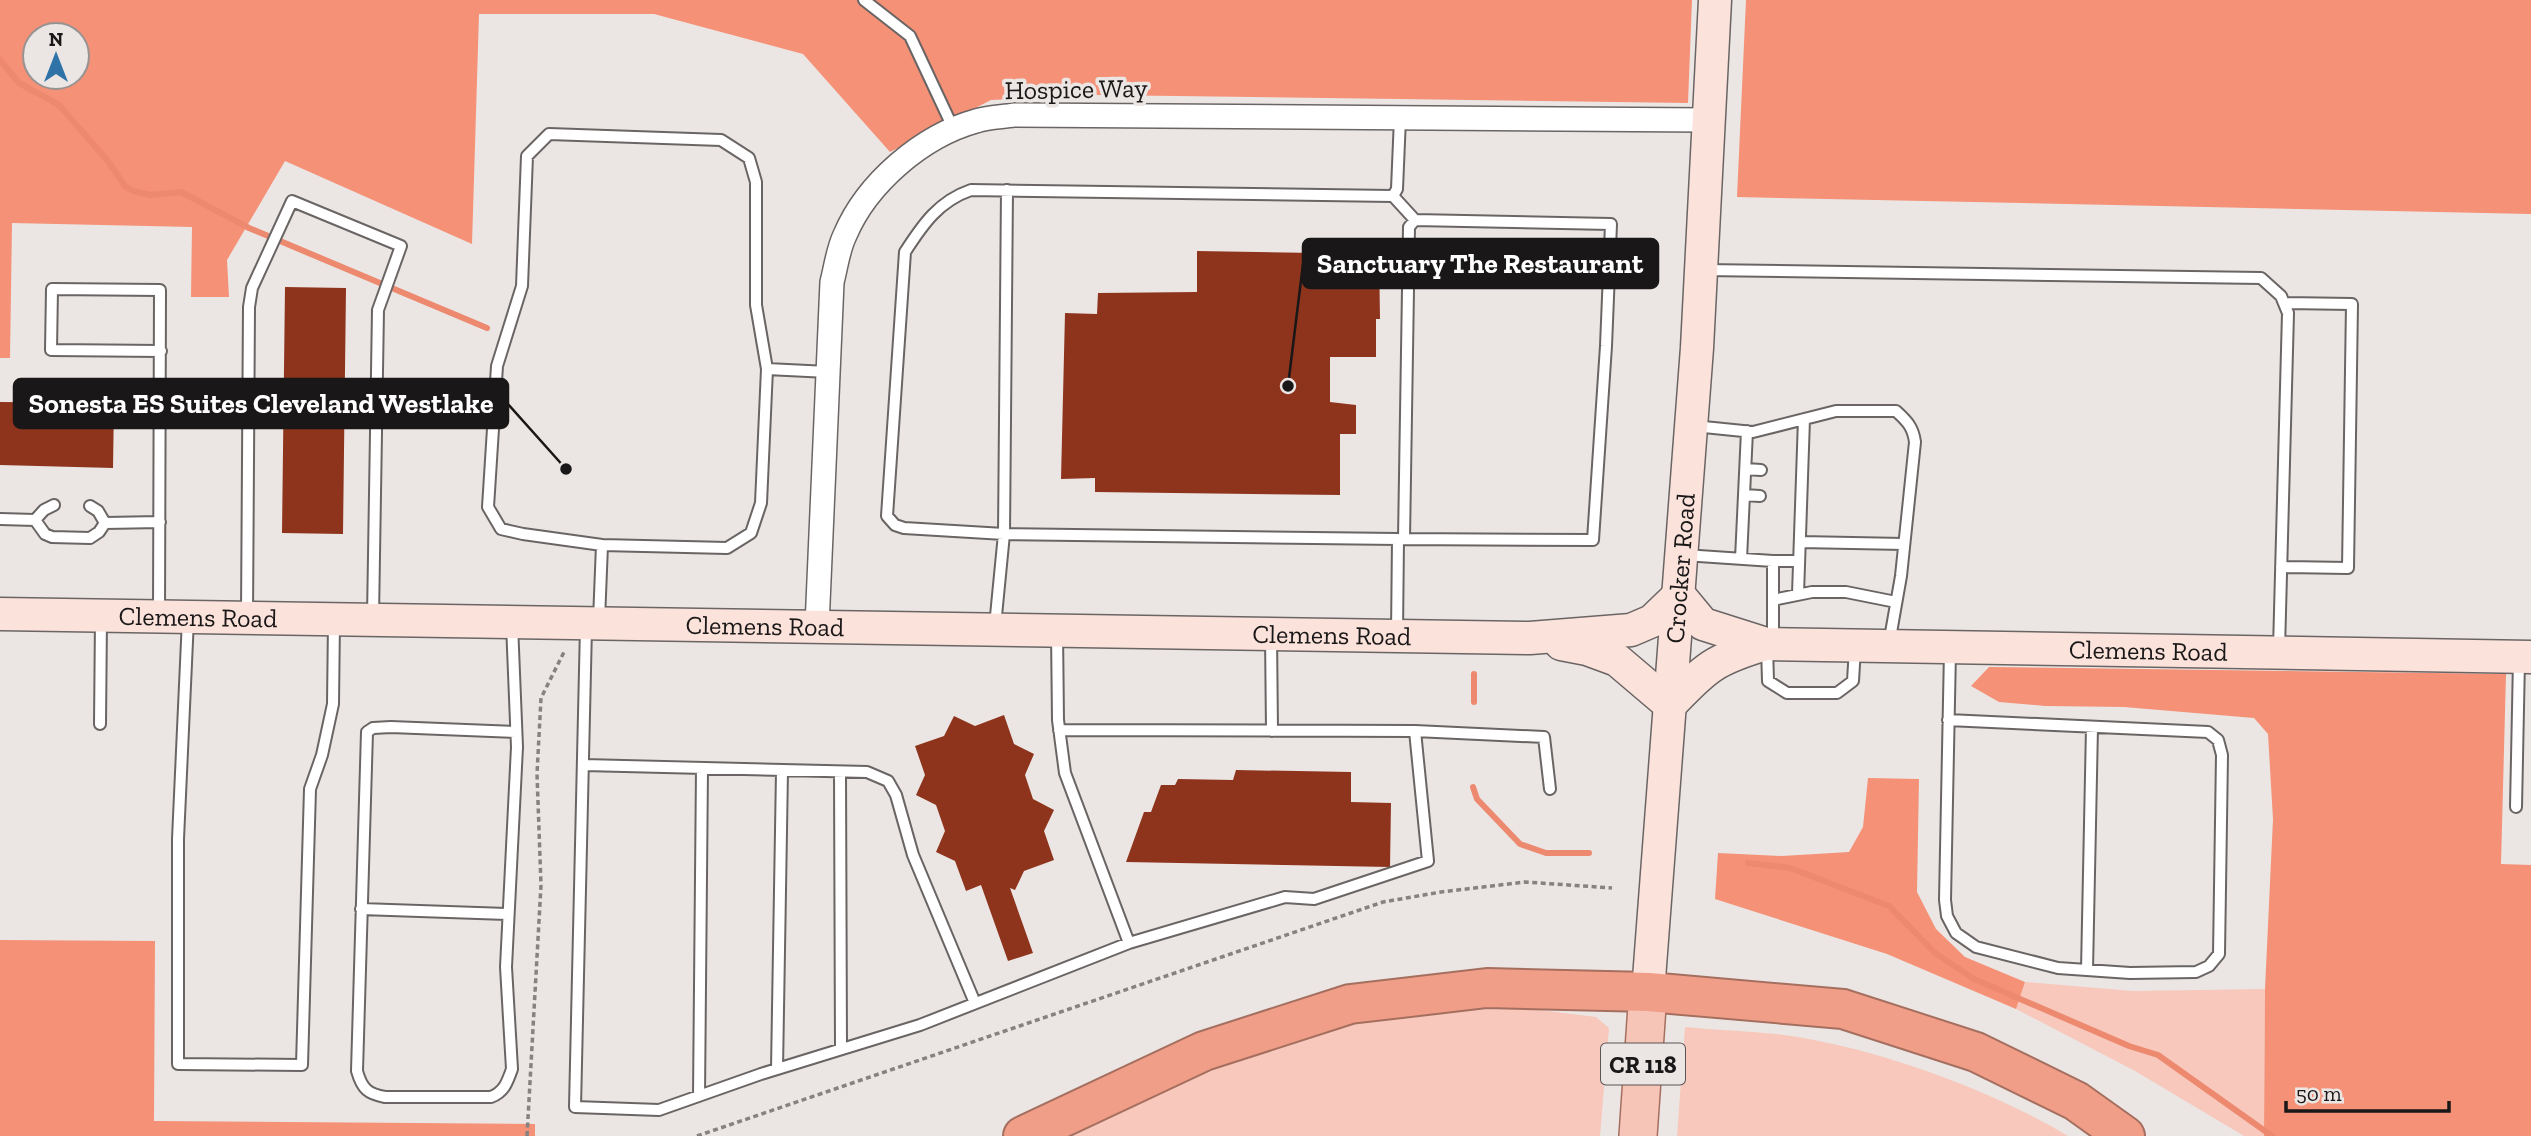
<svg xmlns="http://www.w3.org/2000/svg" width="2531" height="1136" viewBox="0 0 2531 1136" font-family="'Zilla Slab',serif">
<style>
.green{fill:#f7c8bb}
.forest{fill:#f59176;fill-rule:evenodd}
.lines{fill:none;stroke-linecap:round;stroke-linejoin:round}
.stream{stroke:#ec896f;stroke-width:6}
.building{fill:#8e341d}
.lane-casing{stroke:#6a6564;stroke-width:14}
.street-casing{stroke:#6a6564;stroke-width:26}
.secondary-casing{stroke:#6a6564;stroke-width:35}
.primary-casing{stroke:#a56f60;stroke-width:40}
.highway-casing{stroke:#a56f60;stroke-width:42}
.path{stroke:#858281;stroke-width:3.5;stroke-dasharray:5 3.5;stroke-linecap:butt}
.lane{stroke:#fff;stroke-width:10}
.street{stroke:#fff;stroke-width:23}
.secondary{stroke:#fbe2db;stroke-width:32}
.primary{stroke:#f7c5b8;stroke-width:37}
.highway{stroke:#f19e88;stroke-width:38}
.labels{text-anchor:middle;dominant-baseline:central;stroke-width:7;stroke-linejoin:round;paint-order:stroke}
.shield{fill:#ebe6e4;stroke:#585554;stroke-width:2}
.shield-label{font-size:24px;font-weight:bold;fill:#191717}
.street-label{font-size:26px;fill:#191717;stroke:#ebe6e4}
.leader{fill:none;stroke:#191717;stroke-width:2.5}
.callout-dot{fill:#191717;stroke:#ebe6e4;stroke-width:2.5}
.callout{fill:#191717;stroke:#191717;stroke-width:2.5}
.callout-label{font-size:28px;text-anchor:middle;font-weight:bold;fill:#fff}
</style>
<rect width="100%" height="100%" fill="#ebe6e4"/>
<!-- green -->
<path class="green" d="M 2025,982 L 2133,991 L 2265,989 L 2264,1136 L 2244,1136 L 2135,1071 L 2016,1009 Z
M 1532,1009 L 1596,1017 L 1609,1028 L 1600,1136 L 1039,1136 L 1257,1039 L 1402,1010 Z
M 1685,1027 C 1715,1030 1746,1031 1776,1034 C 1869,1045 1988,1088 2068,1136 L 1677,1136 Z"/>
<!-- forest -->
<path class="forest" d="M 0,0 L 1692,0 L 1688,103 L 1099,95 L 991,100 L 890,152 L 803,54 L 654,14 L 479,14 L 472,244 L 285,161 L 227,260 L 229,297 L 191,297 L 192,227 L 12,223 L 10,358 L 0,358 ZM 35,35 L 77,35 L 77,77 L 35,77 Z
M 1746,0 L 2531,0 L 2531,214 L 1737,197 Z
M 1989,667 L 2506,674 L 2501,864 L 2531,865 L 2531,1136 L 2264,1136 L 2265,989 L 2273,819 L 2268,734 L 2254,718 L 2124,707 L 2045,706 L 1999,702 L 1971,686 Z
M 1868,778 L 1919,779 L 1917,892 L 1936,929 L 1965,957 L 2025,982 L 2016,1009 L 1887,954 L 1715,899 L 1718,853 L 1782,856 L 1849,852 L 1863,827 Z
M 0,940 L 155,941 L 154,1121 L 535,1124 L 535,1136 L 0,1136 Z"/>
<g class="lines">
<!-- stream -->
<path class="stream" d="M 0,60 L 19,83 L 59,105 L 107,160 L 125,186 L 133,191 L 150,195 L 181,192 L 249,228 L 487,328
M 1474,674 L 1474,702
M 1473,787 L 1477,799 L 1520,844 L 1546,853 L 1589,853
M 1748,863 L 1790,868 L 1889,906 L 1935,953 L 1974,979 L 2129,1046 L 2158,1055 L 2272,1136"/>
</g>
<!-- building -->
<path class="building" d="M 1197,251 L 1379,254 L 1380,319 L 1376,319 L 1376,357 L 1330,357 L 1330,402 L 1356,405 L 1356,434 L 1340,434 L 1340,495 L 1095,492 L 1095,478 L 1061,479 L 1065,313 L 1097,314 L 1098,293 L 1197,292 Z
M 285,287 L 346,288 L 343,534 L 282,533 Z
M 0,402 L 114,403 L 113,468 L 0,465 Z
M 1004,715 L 1014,744 L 1034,754 L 1025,775 L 1033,799 L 1054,810 L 1044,831 L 1054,860 L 1024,871 L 1015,890 L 1010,888 L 1033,953 L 1008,961 L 981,885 L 966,891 L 955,861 L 936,852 L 945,831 L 936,805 L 916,795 L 925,775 L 915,746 L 944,736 L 954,716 L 975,726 Z
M 1236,770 L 1351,772 L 1351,802 L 1391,803 L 1390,867 L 1126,862 L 1144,812 L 1151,812 L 1161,785 L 1175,785 L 1178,779 L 1233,780 Z"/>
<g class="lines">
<defs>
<path id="lane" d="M 864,0 L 910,36 L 954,130
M 1007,190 L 1004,534 L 1398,539
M 1393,196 L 1415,220 L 1611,224 L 1606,346 L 1593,540 L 1398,539 L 1397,633
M 1703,270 L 2261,278 L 2281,296 L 2288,313 L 2279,649
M 767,369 L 828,372
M 1694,426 L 1753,432 L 1836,411 L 1896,411 C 1907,421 1913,427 1915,442 L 1901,576 L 1889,644
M 1746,469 L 1761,470
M 1744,495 L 1760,496
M 90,506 L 98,511 L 105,523
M 0,519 L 35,520 L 44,510 L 54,505
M 35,520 L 45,534 L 52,537 L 90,538 L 99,532 L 105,523 L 160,522
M 1404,539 L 1409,227 L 1415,220
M 1800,542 L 1904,544
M 1684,555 L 1773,561 L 1773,642
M 1741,559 L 1747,431
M 1773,561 L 1799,561
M 2281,567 L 2348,568 L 2352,304 L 2284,303
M 1798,594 L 1804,419
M 1773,600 L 1812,592 L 1846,592 L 1896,602
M 159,613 L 160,290 L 52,289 L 51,350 L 161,351
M 247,615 L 249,307 L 252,288 L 292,201 L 401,246 L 378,310 L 373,617
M 188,619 L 178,839 L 178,1064 L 302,1065 L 310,789 L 322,755 L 333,704 L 334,621
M 599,620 L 602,545 L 523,534 L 501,529 L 488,507 L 497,366 L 522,286 L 527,156 L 549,134 L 721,140 L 749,158 L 756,182 L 756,305 L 767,369 L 761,503 L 751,533 L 727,548 L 602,545
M 512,624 C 514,665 515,706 517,747 L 506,967 L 512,1069 C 507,1083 504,1092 491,1097 L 385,1097 C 368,1094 362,1089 357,1071 L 367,732 L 373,728 L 391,727 L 516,732
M 995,626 L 1004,534 L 904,528 L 895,525 L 887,516 L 905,252 C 923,224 939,201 971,190 L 1393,196 L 1397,189 L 1400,118
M 586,627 L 575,1107 L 659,1110 L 761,1074 L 920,1025 L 1129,943 L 1285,897 L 1314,899 L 1428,861 L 1415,731 L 1059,730
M 1057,632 L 1058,720 L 1065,773 L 1129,943
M 1271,635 L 1272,731
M 1767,647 L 1768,681 L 1787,693 L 1837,693 L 1853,681 L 1855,648
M 1948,720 L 2208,732 L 2218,740 L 2222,755 L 2219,954 L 2209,966 L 2196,972 L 2130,973 L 2058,968 L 1976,947 L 1956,933 L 1947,916 L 1945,900 L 1950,651
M 100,724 L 101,618
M 1415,731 L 1544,737 L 1550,789
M 584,765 L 867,772 L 888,781 L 896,795 L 913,855 L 975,1003
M 840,772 L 841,1049
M 2516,807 L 2519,660
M 361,909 L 507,914
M 2087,970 L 2092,727
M 777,1069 L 782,771
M 699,1096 L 702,768"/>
<path id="street" d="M 817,626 L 832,282 C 836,267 838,249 845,235 C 867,183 922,136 976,121 C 988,117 1002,117 1014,115 L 1707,120"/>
<g id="secondary">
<path id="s1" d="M 1679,595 L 1703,624 L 1766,644 L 2531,657"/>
<path id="s2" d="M 0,614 L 1530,638 L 1631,630 L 1652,621 L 1679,595"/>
<path d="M 1561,644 L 1587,649 L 1617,660 L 1670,705"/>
<path d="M 1670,705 C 1706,667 1715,659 1766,644"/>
<path id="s3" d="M 1648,992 L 1697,348 L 1715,0"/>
</g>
<path id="primary" d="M 1638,1136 L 1648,992"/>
<path id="highway" d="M 1023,1136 L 1204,1051 L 1350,1004 L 1487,988 L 1648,992 L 1843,1009 L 1976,1052 L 2076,1101 L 2125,1136"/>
</defs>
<!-- lane casing -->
<use href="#lane" class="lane-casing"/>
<!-- street casing -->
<use href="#street" class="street-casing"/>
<!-- secondary casing -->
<use href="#secondary" class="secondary-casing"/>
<!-- primary casing -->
<use href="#primary" class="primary-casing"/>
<!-- highway casing -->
<use href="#highway" class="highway-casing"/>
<!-- path -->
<path class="path" d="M 527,1136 L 541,885 L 537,774 L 541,698 L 564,652
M 697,1136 L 1383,902 L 1441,892 L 1525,882 L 1612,888"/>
<!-- lane -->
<use href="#lane" class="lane"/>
<!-- street -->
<use href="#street" class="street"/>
<!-- secondary -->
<use href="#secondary" class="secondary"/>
<!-- primary -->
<use href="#primary" class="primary"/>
<!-- highway -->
<use href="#highway" class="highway"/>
</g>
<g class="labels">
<!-- shield labels -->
<rect class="shield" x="1601" y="1043.5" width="84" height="41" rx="5"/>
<g class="shield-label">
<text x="1643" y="1064">CR 118</text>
</g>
<!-- street labels -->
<g class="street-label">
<text transform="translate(1076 89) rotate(-1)">Hospice Way</text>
<text stroke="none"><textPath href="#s3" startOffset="425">Crocker Road</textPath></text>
<text stroke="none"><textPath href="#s2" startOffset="198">Clemens Road</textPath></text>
<text stroke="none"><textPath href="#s2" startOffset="765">Clemens Road</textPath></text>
<text stroke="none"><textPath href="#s2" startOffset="1332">Clemens Road</textPath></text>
<text stroke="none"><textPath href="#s1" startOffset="486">Clemens Road</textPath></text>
</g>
</g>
<!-- callouts -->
<path class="leader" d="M1288 386L1303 264M566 469L508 404"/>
<g class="callout-dot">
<circle cx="1288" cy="386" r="7"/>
<circle cx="566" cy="469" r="7"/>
</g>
<g class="callout">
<rect x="1303" y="239" width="355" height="49" rx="7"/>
<rect x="14" y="379" width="494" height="49" rx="7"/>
</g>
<g class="callout-label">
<text x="1480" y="273">Sanctuary The Restaurant</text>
<text x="261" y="413">Sonesta ES Suites Cleveland Westlake</text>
</g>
<!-- north arrow -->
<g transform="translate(56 56)"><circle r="33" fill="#ebe6e4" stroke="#979392" stroke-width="2"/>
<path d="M0-5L12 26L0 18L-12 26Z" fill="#2f72a8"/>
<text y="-10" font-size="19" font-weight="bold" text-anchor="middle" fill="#191717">N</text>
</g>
<!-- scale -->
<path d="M2286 1101v10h163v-10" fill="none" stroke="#191717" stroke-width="3.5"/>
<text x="2296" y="1101" font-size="21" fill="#191717" stroke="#ebe6e4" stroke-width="5" paint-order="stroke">50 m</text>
</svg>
